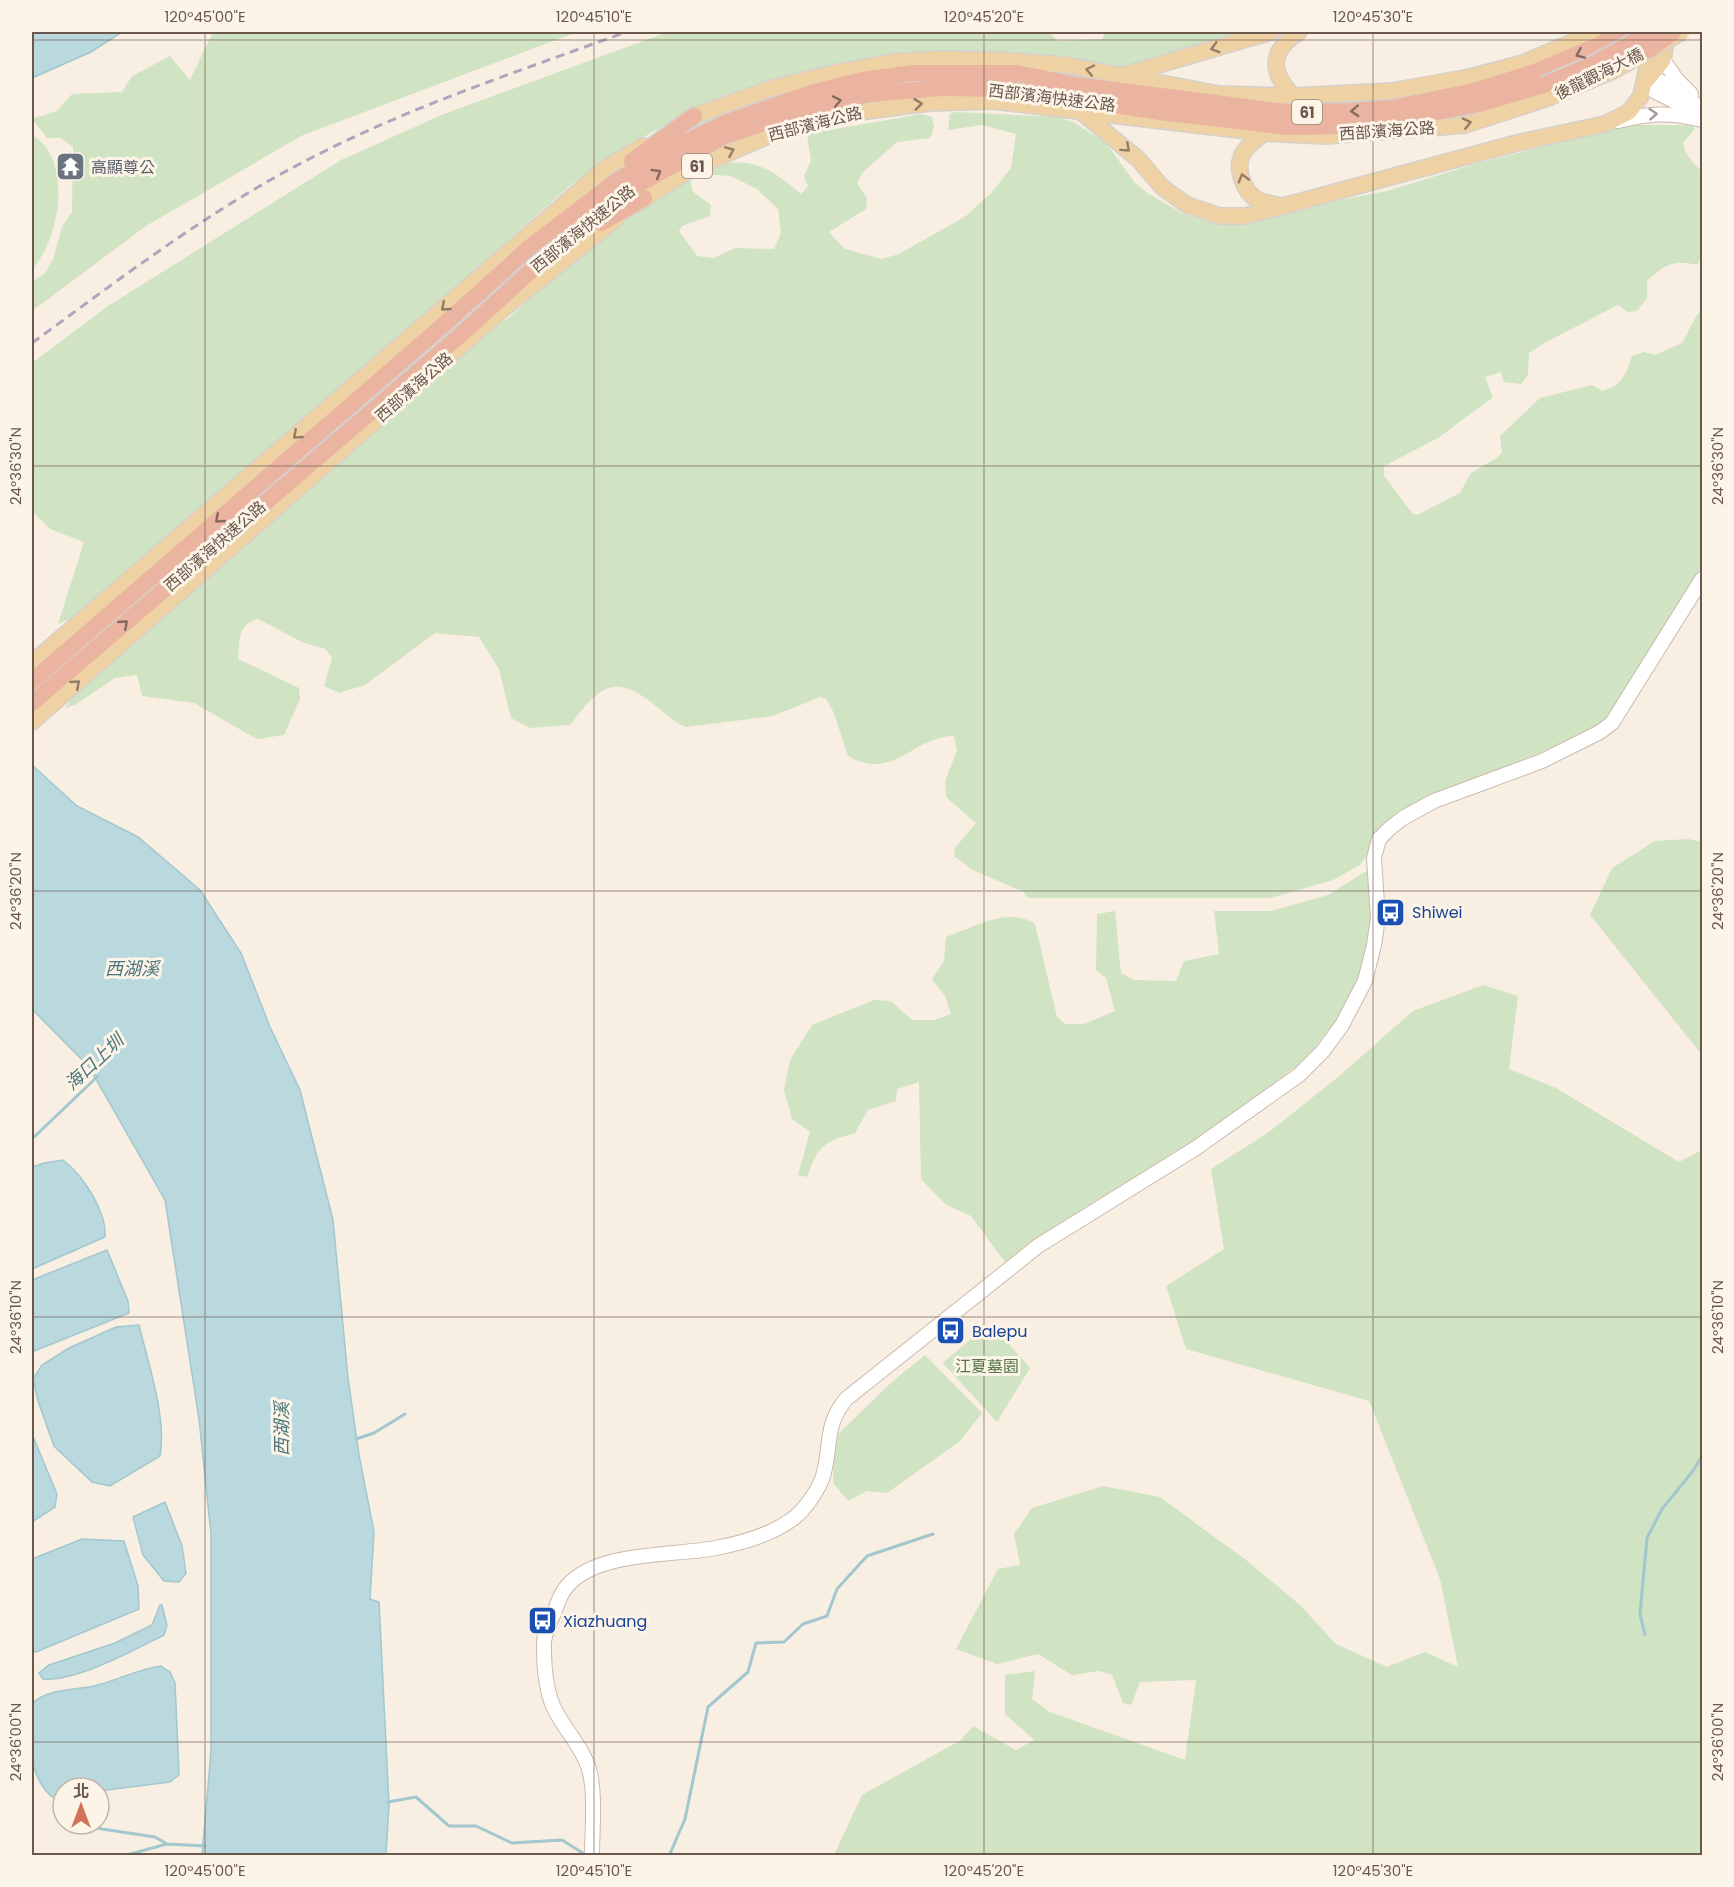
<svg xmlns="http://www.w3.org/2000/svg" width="1734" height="1887" viewBox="0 0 1734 1887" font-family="Poppins,'Noto Sans TC',sans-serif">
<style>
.green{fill:#d0e3c3}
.water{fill:#bad9de;stroke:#a2c7ce;stroke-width:1.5}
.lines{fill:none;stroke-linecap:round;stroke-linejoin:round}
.stream{stroke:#a2c7ce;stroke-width:3}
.secondary-casing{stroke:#ccb9ab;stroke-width:16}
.primary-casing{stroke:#d6d0cd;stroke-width:18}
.highway-casing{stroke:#d6d0cd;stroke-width:20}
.secondary{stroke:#fff;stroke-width:14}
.primary{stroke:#eed2a3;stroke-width:15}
.highway{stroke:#eab4a1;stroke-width:16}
.rail{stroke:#b2a3bf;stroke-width:3;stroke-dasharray:9 6;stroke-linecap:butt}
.primary-bridge-casing{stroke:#d6d0cd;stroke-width:18;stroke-linecap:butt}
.highway-bridge-casing{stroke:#d6d0cd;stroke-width:20;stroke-linecap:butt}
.primary-bridge{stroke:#eed2a3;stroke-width:15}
.highway-bridge{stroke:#eab4a1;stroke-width:16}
.oneway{stroke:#937c66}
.oneway2{stroke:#856a5d}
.oneway3{stroke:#a79a94}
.ticks{fill:none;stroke:#6c574c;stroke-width:1.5;stroke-opacity:0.45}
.labels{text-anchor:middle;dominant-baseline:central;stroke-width:6;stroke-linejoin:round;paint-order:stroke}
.shield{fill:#fcf4e7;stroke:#97867a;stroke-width:1.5}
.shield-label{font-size:15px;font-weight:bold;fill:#6c574c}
.street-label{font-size:16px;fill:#6c574c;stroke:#fcf4e7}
.worship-label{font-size:16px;fill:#5b616d;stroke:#fcf4e7;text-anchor:start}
.transit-label{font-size:16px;fill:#164399;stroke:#fcf4e7;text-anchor:start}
.park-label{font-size:16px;fill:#567649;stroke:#fcf4e7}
.water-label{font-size:18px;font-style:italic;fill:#4a747c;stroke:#fcf4e7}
.neatline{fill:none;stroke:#6c574c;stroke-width:2}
.ticks-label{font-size:15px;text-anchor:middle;fill:#6c574c}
</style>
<rect width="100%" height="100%" fill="#f8efe2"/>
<!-- green -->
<path class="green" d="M 213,32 L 577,32 L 301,136 L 146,226 L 32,311 L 32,282 L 45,273 L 53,259 L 62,227 L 72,212 L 73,147 L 61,138 L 47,138 L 32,119 L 57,111 L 72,94 L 122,92 L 132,76 L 170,56 L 190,80 Z
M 668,32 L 1049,32 L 1058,41 L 1102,39 L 1105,32 L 1257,32 L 1129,66 L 1093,70 L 1040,58 L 955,52 L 870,59 L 806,72 L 721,98 L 652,132 L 573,183 L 90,610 L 58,624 L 84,542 L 50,529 L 32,511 L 32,363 L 108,306 L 341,160 L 444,114 Z
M 955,112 L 1058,117 L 1075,123 L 1106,143 L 1135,183 L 1149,194 L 1182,213 L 1211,222 L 1274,217 L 1323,203 L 1387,191 L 1478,163 L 1627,125 L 1692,125 L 1695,129 L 1683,143 C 1684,153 1694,165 1702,171 L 1702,257 L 1697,265 C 1673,259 1664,265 1647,281 L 1647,298 L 1637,311 L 1627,312 L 1618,305 L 1546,342 L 1529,353 L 1528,375 L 1521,384 L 1504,382 L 1501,372 L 1485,377 L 1493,397 L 1438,438 L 1384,466 L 1384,476 L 1412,513 L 1417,515 L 1460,493 L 1471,473 L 1498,457 L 1502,452 L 1500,436 L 1540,398 L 1592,385 L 1602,391 C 1621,387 1626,374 1632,356 L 1644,352 L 1655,355 L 1682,343 L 1698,313 L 1702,312 L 1702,570 L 1618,710 L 1600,726 L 1578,737 L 1405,808 L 1398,813 L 1360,865 L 1333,880 L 1271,898 L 1028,898 L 1024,892 L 973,870 L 954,856 L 955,848 L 976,823 L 946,797 L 945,781 L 957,751 L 954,736 C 914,736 893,782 848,756 L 834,713 L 826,699 L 820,697 L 773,716 L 686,727 C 674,722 666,714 656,706 C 614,672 600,686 570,725 L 530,728 L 511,718 L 499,669 L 479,637 L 435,633 L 365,685 L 339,693 L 324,686 L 332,658 L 326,649 L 304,643 L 258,619 C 237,625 240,640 238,659 L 299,688 L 300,699 L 284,735 L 257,739 L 194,703 L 142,696 L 137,675 L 115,678 L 75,705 L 65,708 L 81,685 L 122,655 L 454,356 L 511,316 L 573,254 L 678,180 L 691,180 L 692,191 L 711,205 L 710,216 L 682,226 L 679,231 L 697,256 L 714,258 L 735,248 L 774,249 L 781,233 L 778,209 L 757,189 L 731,176 L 701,174 C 709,171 719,165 728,163 C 757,158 780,176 801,194 L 808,186 L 804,176 L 811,161 L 807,134 L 921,114 L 932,117 L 934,128 L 930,138 L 897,142 L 862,173 L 857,183 L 867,198 L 866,209 L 829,232 L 845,249 L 882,259 L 899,254 L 966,216 L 992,192 L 1011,168 L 1016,134 L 982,125 L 948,130 L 950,114 Z
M 32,135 C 74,159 60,239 32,269 Z
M 1688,839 L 1702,842 L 1702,1055 L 1590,915 L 1612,868 L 1655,841 Z
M 1368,870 L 1378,873 L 1364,984 L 1306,1059 L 1177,1155 L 1005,1262 L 971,1216 L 946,1205 L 921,1179 L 919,1082 L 897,1089 L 896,1101 L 868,1110 L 855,1133 C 823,1142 819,1145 807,1177 L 798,1175 L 810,1132 L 792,1119 L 784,1090 L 790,1060 L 812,1025 L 874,1000 L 891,1001 L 912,1020 L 934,1020 L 951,1014 L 945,996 L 932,979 L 944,961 L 946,937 C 973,928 1009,906 1035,924 L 1057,1017 L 1065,1024 L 1084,1024 L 1115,1011 L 1106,978 L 1096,970 L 1097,914 L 1115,911 L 1121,973 L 1134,980 L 1176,981 L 1184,961 L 1219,954 L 1214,911 L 1271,911 L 1328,895 Z
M 1483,985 L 1518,996 L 1509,1069 L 1556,1088 L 1679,1162 L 1702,1150 L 1702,1855 L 834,1855 L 862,1795 L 961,1740 L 973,1726 L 1016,1750 L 1034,1740 L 1005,1714 L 1005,1675 L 1035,1671 L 1032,1699 L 1050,1712 L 1185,1760 L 1196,1680 L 1140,1682 L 1131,1705 L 1123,1703 L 1112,1675 L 1099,1671 L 1072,1675 L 1038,1654 L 997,1664 L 956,1649 L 998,1569 L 1020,1565 L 1014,1534 L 1032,1508 L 1103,1486 L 1160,1497 L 1246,1560 L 1300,1605 L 1336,1644 L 1387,1667 L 1425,1652 L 1458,1667 L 1440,1579 L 1369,1401 L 1186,1349 L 1166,1286 L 1224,1249 L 1211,1169 L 1269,1132 L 1338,1077 L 1413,1011 Z
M 986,1326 L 1001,1335 L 1030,1368 L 997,1422 L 943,1363 Z
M 925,1355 L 982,1413 L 960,1441 L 887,1493 L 867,1491 L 848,1501 L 833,1483 L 834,1454 L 839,1433 L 893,1381 Z"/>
<!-- water -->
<path class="water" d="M 32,32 L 122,32 L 91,52 L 32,78 Z
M 32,765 L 77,806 L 138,837 L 200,890 L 241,953 L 270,1027 L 300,1090 L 333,1220 L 348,1378 L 359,1455 L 374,1532 L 370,1599 L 379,1602 L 389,1804 L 386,1855 L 202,1855 L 211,1752 L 211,1534 L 199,1419 L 165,1200 L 89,1067 L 32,1009 Z
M 63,1160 C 83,1175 107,1212 105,1237 L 32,1269 L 32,1167 L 44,1163 Z
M 107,1250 L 128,1301 L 129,1313 L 34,1351 L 32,1357 L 32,1280 Z
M 139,1325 C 148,1363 167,1418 160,1456 L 110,1486 L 92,1482 L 54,1446 L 38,1401 L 33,1379 L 42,1365 L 69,1348 L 116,1327 Z
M 32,1434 L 57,1494 L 55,1507 L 32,1522 Z
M 165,1502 L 182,1546 L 186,1573 L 179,1582 L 164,1581 L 143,1555 L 133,1517 Z
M 82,1539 L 124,1541 L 138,1586 L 139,1609 L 36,1652 L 32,1651 L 32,1559 Z
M 160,1605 L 162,1605 L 167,1625 L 164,1635 C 134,1650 76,1682 43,1679 L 39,1673 L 49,1665 L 115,1643 L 152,1625 Z
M 161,1666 L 170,1672 L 175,1683 L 179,1775 L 170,1782 L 99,1791 L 99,1788 L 63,1788 L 63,1796 L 52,1797 C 25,1773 31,1737 32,1704 C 49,1687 77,1691 98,1685 C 120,1679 139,1669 161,1666 Z"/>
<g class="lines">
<!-- stream -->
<path class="stream" d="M 32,1139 L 98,1076
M 356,1439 L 374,1433 L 405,1414
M 1645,1635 L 1640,1614 L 1647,1538 L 1662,1509 L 1693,1471 L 1702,1456
M 388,1802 L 416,1797 L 449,1826 L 476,1826 L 512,1843 L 562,1840 L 586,1855
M 89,1827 L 155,1837 L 167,1844 L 205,1846
M 123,1856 L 167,1844
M 669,1856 L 685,1819 L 708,1707 L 748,1672 L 756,1643 L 784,1642 L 803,1624 L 827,1616 L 837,1589 L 867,1556 L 933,1534"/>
<defs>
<path id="secondary" d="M 1663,60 L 1677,80 L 1691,94
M 1646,81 L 1654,91 L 1702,115
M 1646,81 L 1658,80 L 1694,103
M 1618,121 C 1651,113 1669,112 1702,120
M 592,1856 C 592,1829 596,1794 589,1769 C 582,1746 563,1728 553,1706 C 546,1689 544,1666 544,1648 C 543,1636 549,1624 554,1613 C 557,1604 561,1592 568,1585 C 599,1551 673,1556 716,1548 C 742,1543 774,1534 795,1517 C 806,1508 819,1489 823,1476 C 832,1445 824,1426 846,1399 L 1038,1246 L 1196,1148 L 1299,1075 L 1323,1051 L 1342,1025 L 1365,981 L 1374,945 L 1378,918 L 1374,858 L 1379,839 L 1390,828 L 1403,818 L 1434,801 L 1542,761 L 1600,732 L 1612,723 L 1702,579"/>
<path id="primary" d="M 1124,75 L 1271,32
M 1648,79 L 1663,60 L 1667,32
M 1294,96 C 1269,73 1270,50 1299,32
M 1080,111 L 1138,159 L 1162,187 L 1187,205 L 1220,216 L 1246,216 L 1517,143 L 1605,124 L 1629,112 L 1641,96 L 1653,41
M 685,121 L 694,116 L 769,89 L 838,72 L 892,62 L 939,59 L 998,60 L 1066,65 L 1219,94 L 1294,96 L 1392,91 L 1470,77 L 1523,63 L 1596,32
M 1264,133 C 1256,139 1248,145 1243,153 C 1235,168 1243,192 1258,200 C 1264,203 1274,204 1281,206
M 635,205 L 691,169 L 782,130 L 867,111 L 929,103 L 993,101 L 1264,133 L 1325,136 L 1465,125 L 1548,98
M 32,663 L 608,166 L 643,146
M 32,722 L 503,309 L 616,219"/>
<path id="highway" d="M 632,161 L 694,116
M 601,223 L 644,198
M 32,681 L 441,327 L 531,246 L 615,182 L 673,148 L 725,123 L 811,93 L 862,80 L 913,73 L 1017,73 L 1076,85 L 1286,112 L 1352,111 L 1392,108 L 1474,91 L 1535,72 L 1597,46 L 1623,32
M 32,703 L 456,339 L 545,258 L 625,192 L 725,136 L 819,105 L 871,94 L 940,88 L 1011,89 L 1160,112 L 1288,127 L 1353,126 L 1395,120 L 1479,104 L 1544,85"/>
</defs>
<!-- secondary casing -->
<use href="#secondary" class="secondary-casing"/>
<!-- primary casing -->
<use href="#primary" class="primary-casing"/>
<!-- highway casing -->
<use href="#highway" class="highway-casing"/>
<!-- secondary -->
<use href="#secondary" class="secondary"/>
<!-- primary -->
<use href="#primary" class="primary"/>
<!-- highway -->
<use href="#highway" class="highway"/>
<!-- rail -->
<path class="rail" d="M 32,343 C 124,276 216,205 319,154 C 417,104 523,70 626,32"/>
<defs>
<path id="primary-bridge" d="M 1548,98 L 1613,71 L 1682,32"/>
<path id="highway-bridge" d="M 1649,50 L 1673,32
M 1544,85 L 1593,64 L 1652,32"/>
</defs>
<!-- primary-bridge casing -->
<use href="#primary-bridge" class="primary-bridge-casing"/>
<!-- highway-bridge casing -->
<use href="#highway-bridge" class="highway-bridge-casing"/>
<!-- primary-bridge -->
<use href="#primary-bridge" class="primary-bridge"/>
<!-- highway-bridge -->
<use href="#highway-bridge" class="highway-bridge"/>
</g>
<!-- one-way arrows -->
<defs><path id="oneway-chevron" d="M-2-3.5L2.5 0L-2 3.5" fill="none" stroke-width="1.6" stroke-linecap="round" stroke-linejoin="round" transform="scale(1.5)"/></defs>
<g class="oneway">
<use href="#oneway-chevron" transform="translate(1215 48) rotate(164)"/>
<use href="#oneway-chevron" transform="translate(1090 70) rotate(-168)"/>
<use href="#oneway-chevron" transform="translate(918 104) rotate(-7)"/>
<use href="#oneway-chevron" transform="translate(1467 123) rotate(-13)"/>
<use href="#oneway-chevron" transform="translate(1126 148) rotate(42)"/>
<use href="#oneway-chevron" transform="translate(730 151) rotate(-24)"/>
<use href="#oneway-chevron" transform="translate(1243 178) rotate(-106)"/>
<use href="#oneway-chevron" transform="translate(445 307) rotate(139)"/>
<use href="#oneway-chevron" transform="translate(297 435) rotate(139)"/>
<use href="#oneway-chevron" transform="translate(76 684) rotate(-41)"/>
</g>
<g class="oneway2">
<use href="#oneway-chevron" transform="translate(1580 54) rotate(156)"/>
<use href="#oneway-chevron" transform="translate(837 101) rotate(-11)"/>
<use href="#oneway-chevron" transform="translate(1355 111) rotate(177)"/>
<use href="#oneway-chevron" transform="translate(657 173) rotate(-31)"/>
<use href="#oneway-chevron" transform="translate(219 519) rotate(139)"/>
<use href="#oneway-chevron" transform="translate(124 624) rotate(-41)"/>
</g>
<use class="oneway3" href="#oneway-chevron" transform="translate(1653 114) rotate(-4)"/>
<!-- ticks -->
<path class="ticks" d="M 205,32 L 205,1856M 594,32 L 594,1856M 984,32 L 984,1856M 1373,32 L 1373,1856M 32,40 L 1702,40M 32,466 L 1702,466M 32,891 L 1702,891M 32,1317 L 1702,1317M 32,1742 L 1702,1742"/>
<!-- icons -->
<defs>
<symbol id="temple-square" viewBox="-11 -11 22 22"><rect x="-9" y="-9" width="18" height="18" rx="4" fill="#6b7280" stroke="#fcf4e7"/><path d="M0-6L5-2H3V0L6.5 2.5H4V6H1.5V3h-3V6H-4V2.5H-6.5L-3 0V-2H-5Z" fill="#fff"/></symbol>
<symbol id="bus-square" viewBox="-11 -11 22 22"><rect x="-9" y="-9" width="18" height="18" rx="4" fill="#1a4fb4" stroke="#fcf4e7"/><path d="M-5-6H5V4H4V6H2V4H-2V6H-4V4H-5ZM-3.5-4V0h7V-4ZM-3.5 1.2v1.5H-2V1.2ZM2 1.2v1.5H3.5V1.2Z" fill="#fff"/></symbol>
</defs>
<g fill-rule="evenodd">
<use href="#temple-square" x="54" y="150" width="33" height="33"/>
<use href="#bus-square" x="1374" y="896" width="33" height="33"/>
<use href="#bus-square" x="934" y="1314" width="33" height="33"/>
<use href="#bus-square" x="526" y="1604" width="33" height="33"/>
</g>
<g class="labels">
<!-- shield labels -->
<g class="shield">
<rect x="1292" y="100" width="30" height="24" rx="4.5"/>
<rect x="682" y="154" width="30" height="24" rx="4.5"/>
</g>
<g class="shield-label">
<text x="1307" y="112">61</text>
<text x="697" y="166">61</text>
</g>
<!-- street labels -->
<g class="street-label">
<text transform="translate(1599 74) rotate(-26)">後龍觀海大橋</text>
<text transform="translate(1052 98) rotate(7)">西部濱海快速公路</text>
<text transform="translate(815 124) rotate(-14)">西部濱海公路</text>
<text transform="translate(1387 131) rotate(-4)">西部濱海公路</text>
<text transform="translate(583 229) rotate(-39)">西部濱海快速公路</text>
<text transform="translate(414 387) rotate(-41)">西部濱海公路</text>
<text transform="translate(215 546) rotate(-41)">西部濱海快速公路</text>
</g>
<!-- worship labels -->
<g class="worship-label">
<text x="91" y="167">高顯尊公</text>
</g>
<!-- transit labels -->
<g class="transit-label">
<text x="1412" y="912">Shiwei</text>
<text x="972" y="1331">Balepu</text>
<text x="563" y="1621">Xiazhuang</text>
</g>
<!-- park labels -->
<g class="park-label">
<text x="987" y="1366">江夏墓園</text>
</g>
<!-- water labels -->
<g class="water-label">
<text x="132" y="968">西湖溪</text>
<text transform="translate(94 1062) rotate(-43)">海口上圳</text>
<text transform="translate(281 1429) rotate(-90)">西湖溪</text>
</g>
</g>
<!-- border -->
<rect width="1734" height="1887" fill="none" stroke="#fcf4e7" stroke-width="66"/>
<!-- north arrow -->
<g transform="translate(81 1806)"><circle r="28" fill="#fcf4e7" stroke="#c2b5a9" stroke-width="1.5"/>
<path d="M0-4.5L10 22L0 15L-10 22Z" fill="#d17358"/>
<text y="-9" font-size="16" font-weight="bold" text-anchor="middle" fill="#6c574c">北</text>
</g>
<rect x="33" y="33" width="1668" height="1821" class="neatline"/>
<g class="ticks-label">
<text x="205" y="22">120°45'00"E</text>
<text x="594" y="22">120°45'10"E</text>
<text x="984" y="22">120°45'20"E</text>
<text x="1373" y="22">120°45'30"E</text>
<text transform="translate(16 466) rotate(-90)" y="5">24°36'30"N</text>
<text transform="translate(1718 466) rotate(-90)" y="5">24°36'30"N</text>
<text transform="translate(16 891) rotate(-90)" y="5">24°36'20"N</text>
<text transform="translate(1718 891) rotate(-90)" y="5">24°36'20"N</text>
<text transform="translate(16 1317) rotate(-90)" y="5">24°36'10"N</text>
<text transform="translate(1718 1317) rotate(-90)" y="5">24°36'10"N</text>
<text transform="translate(16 1742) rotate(-90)" y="5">24°36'00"N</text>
<text transform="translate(1718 1742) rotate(-90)" y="5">24°36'00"N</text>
<text x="205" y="1876">120°45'00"E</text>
<text x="594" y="1876">120°45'10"E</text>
<text x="984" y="1876">120°45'20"E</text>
<text x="1373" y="1876">120°45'30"E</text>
</g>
</svg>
